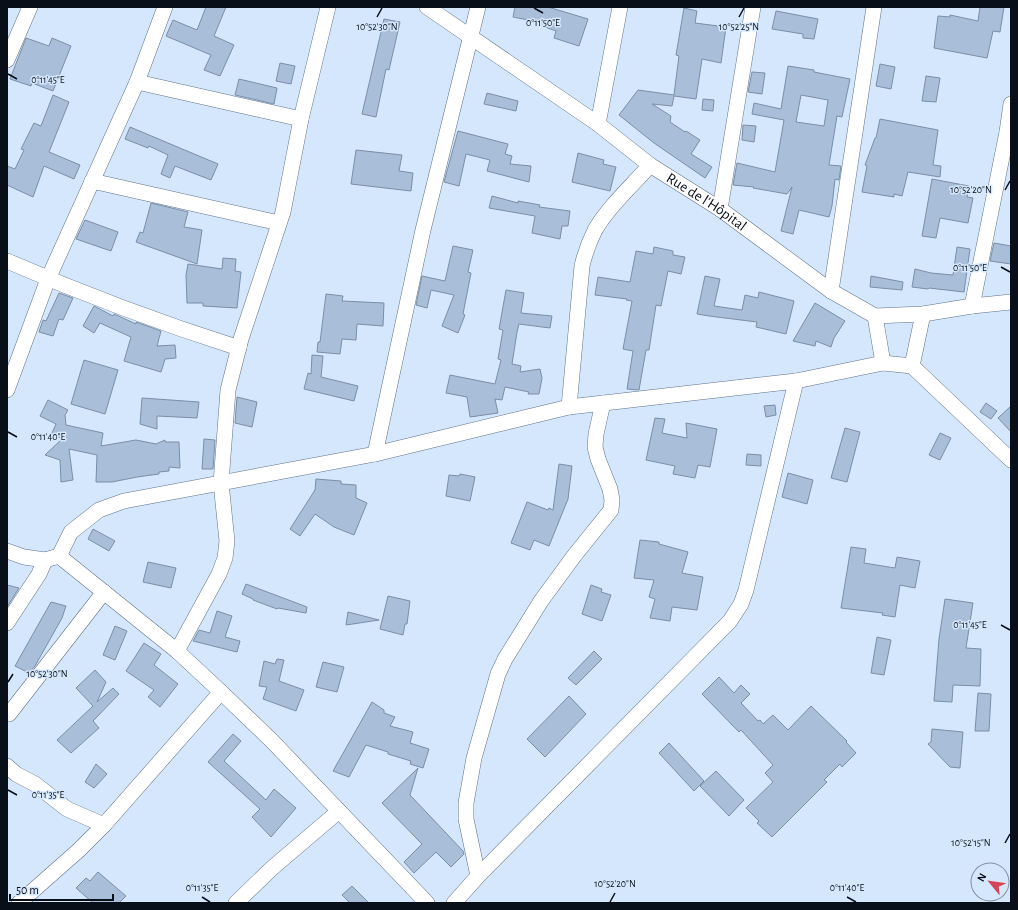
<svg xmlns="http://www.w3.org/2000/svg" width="1018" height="910" viewBox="0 0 1018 910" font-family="'Alegreya Sans',sans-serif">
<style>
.building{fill:#a9bed9;stroke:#7a8ea7;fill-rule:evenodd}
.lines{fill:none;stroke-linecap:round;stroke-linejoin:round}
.minor-casing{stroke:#5f728a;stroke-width:16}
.minor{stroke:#fff;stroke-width:15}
.ticks{fill:none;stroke:#080f18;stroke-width:1.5}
.labels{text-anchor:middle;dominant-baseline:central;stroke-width:3;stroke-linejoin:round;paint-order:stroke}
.street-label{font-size:15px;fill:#080f18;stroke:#d5e7fd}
.ticks-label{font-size:10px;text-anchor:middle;fill:#080f18;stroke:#d5e7fd;stroke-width:3;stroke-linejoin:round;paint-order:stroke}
</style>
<rect width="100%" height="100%" fill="#d5e7fd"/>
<!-- building -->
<path class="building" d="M 206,7 L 226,7 L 214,36 L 234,45 L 220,76 L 204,70 L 211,55 L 166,36 L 173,20 L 197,30 Z
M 515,7 L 548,7 L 588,19 L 579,46 L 554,38 L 556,31 L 542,26 L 543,23 L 513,17 Z
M 980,7 L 1004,7 L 1000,32 L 993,31 L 987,58 L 934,48 L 938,16 L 950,17 L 950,15 L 978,21 Z
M 684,8 L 697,11 L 695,23 L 726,27 L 721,63 L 702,59 L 696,99 L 674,96 L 672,106 L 652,104 L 671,116 L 670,122 L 685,132 L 686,131 L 700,140 L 691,154 L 712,167 L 705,178 L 654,143 L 619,115 L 638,90 L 674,95 L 679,56 L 676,55 Z
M 776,11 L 818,19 L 814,39 L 803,38 L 803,34 L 772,29 Z
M 384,19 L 400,22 L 389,70 L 386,69 L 376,117 L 362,114 Z
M 26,38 L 49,46 L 52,38 L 71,46 L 53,91 L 32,83 L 31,86 L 10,79 Z
M 280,63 L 295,66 L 291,84 L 276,81 Z
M 880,64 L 895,67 L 891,89 L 876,86 Z
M 788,66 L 814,70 L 814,72 L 850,79 L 842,117 L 837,116 L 829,165 L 841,166 L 839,180 L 835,179 L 832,206 L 829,217 L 799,210 L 793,234 L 781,231 L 792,187 L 787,194 L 753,188 L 754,187 L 733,185 L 737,163 L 775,172 L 784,120 L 752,114 L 754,103 L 781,109 ZM 801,95 L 828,100 L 824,126 L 796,122 Z
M 752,72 L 765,73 L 762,94 L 748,92 Z
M 926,76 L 940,78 L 936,102 L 922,101 Z
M 239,79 L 277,88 L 274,104 L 235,95 Z
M 487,93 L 518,101 L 516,111 L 484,104 Z
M 53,95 L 69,102 L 49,152 L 80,165 L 74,179 L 44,166 L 33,197 L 7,185 L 7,166 L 15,169 L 24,150 L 21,149 L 34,123 L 41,126 Z
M 703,99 L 714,100 L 713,111 L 702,110 Z
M 880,119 L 938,130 L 933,165 L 941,166 L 940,177 L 908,172 L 902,196 L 894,194 L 894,197 L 862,192 L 867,166 L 865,165 L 875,138 L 876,138 Z
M 743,125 L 756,126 L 754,142 L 742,140 Z
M 130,127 L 218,164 L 211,180 L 175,166 L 170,178 L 161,174 L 168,155 L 149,146 L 148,148 L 125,139 Z
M 458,131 L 508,144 L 505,154 L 512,156 L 510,164 L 531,166 L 529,182 L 487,171 L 490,160 L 466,154 L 459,186 L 444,182 Z
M 356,150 L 402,155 L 399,171 L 413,173 L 411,191 L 351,184 Z
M 578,153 L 604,160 L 603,164 L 616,167 L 610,191 L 572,182 Z
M 932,179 L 969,186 L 967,197 L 973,198 L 968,223 L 940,218 L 936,238 L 922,236 Z
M 492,196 L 518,203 L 518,201 L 540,205 L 539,207 L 570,211 L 568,226 L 562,226 L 560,239 L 532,233 L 535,216 L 489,208 Z
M 151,203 L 188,212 L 184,227 L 202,230 L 197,264 L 136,242 L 140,232 L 143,233 Z
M 85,220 L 118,232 L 111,251 L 76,239 Z
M 994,243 L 1011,246 L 1011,264 L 990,261 Z
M 453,246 L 473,250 L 468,272 L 471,273 L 463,314 L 465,315 L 458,333 L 442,326 L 454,295 L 431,290 L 427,308 L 416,305 L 422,276 L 445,281 Z
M 654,247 L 673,251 L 673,255 L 685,257 L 681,274 L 668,271 L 661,306 L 656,305 L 649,350 L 646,350 L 639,390 L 627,389 L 633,351 L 623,349 L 632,301 L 626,300 L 627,299 L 595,295 L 598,277 L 630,282 L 636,251 L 653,254 Z
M 957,247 L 970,249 L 964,292 L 929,288 L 928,289 L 912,287 L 915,269 L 931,273 L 953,275 Z
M 223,258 L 236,259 L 235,271 L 241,272 L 237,308 L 203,306 L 203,303 L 187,303 L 186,275 L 188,264 L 222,269 Z
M 705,276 L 720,279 L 714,306 L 742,310 L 745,295 L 758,298 L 759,292 L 794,301 L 786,334 L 756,327 L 757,322 L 709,316 L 697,314 Z
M 871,276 L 903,282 L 902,290 L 870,287 Z
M 506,290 L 524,293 L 521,313 L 552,316 L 550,328 L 519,324 L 517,332 L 512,364 L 521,366 L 520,372 L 540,369 L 542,378 L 539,394 L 528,394 L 529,392 L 505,387 L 502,400 L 495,399 L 498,413 L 470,417 L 467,397 L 446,393 L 450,375 L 495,384 L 501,360 L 498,359 L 503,330 L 499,329 Z
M 59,293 L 73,298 L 63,320 L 59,319 L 53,336 L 39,332 L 43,320 L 46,321 Z
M 326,294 L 343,296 L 342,301 L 384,303 L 383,326 L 357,324 L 356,340 L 342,339 L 340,354 L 317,352 L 318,342 L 320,342 Z
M 815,303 L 845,321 L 834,338 L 831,347 L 816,341 L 815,346 L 793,341 Z
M 94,306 L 113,316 L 114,314 L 136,324 L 136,322 L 161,331 L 157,346 L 175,345 L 176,358 L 165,359 L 161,372 L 124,361 L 131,337 L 100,323 L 94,333 L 83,326 Z
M 312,355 L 323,356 L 321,377 L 358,386 L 354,401 L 304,389 L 308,373 L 311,374 Z
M 84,360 L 118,370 L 105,414 L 71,404 Z
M 237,397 L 257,402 L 252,427 L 235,423 Z
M 142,398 L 199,402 L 197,418 L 157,416 L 157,429 L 140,424 Z
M 48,400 L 68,410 L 65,415 L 66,425 L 103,433 L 101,446 L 136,440 L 156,444 L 165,440 L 165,442 L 179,442 L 180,468 L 169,467 L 169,471 L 159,472 L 159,474 L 137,477 L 112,482 L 96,482 L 97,455 L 69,449 L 73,480 L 61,482 L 60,460 L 45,455 L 62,439 L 52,433 L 56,424 L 40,416 Z
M 986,403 L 997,411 L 991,419 L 980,412 Z
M 775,405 L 776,415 L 766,417 L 764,406 Z
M 1011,406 L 1011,432 L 998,418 Z
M 655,418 L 665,419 L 662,433 L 687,438 L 686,423 L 717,429 L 710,467 L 698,465 L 695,478 L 673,474 L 675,466 L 646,460 Z
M 845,428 L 860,432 L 847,482 L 831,478 Z
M 940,433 L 951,438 L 940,460 L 929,455 Z
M 204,439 L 215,440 L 213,469 L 202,469 Z
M 747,454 L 761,455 L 761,466 L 746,465 Z
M 559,464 L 572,466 L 568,499 L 549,546 L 534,540 L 530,550 L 511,543 L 527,502 L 548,510 L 549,508 L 553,510 Z
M 788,473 L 813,480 L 807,504 L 782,497 Z
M 460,474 L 475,477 L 470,501 L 446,496 L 449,475 L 459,476 Z
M 316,479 L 341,481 L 341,484 L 356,485 L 356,498 L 367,503 L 354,535 L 334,527 L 315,514 L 300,536 L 290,529 L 315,490 Z
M 93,529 L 115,541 L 109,551 L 88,539 Z
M 640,540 L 659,542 L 659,544 L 688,552 L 682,573 L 703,577 L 697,610 L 672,607 L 670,621 L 650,618 L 655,599 L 649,597 L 654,580 L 634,578 Z
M 851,547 L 866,549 L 864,563 L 895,568 L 897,557 L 920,561 L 915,588 L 900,585 L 895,617 L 882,615 L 883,613 L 841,608 Z
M 148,562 L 176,568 L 171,588 L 143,582 Z
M 246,584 L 307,607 L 306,613 L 278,608 L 277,609 L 253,600 L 253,599 L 242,594 Z
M 7,585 L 19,588 L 7,607 Z
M 591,585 L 602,589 L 601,592 L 611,595 L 602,621 L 582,614 Z
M 388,596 L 410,601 L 407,624 L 405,624 L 403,635 L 380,629 Z
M 945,599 L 973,603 L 966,648 L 981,649 L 980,686 L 953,685 L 952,702 L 934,701 L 939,639 Z
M 51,602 L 66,606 L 62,618 L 35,666 L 29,673 L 15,666 Z
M 217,611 L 232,616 L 225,637 L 240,641 L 237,652 L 193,641 L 199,630 L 210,633 Z
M 348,612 L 379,620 L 346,625 Z
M 115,626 L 127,631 L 115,660 L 103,655 Z
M 877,637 L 891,640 L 884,675 L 871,673 Z
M 144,643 L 161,654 L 154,665 L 178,684 L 160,707 L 148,697 L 154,690 L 126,671 Z
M 594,651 L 602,659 L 576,685 L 568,678 Z
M 277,659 L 284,660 L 279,681 L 304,690 L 296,711 L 263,699 L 267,687 L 259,686 L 264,661 L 275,664 Z
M 323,662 L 344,667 L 337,692 L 316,687 Z
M 95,670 L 106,682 L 97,702 L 113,688 L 119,694 L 93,721 L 99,728 L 71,753 L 57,740 L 93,706 L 76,688 Z
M 719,677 L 734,693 L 741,685 L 750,694 L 741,703 L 758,721 L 760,720 L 763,724 L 773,715 L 788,730 L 811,706 L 847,741 L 846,742 L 856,753 L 842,767 L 840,764 L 824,780 L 827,782 L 772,837 L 757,823 L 759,821 L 746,808 L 773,782 L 765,773 L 773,765 L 741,730 L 739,732 L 702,694 Z
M 978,693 L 991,694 L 989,731 L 975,731 Z
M 569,696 L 586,714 L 545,757 L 527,739 Z
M 372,702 L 384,710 L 384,713 L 395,717 L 390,726 L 413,732 L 410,743 L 429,749 L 423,768 L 410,764 L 411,761 L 388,754 L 388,752 L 366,745 L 349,777 L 333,771 Z
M 932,729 L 963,732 L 960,768 L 950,767 L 928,744 L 931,742 Z
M 233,734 L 241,741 L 224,761 L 266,800 L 274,789 L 296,808 L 271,837 L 252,817 L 260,809 L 208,762 Z
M 669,743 L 704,781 L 694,791 L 659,753 Z
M 96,764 L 107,774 L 94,788 L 85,782 Z
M 418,768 L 410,795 L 463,851 L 464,854 L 451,867 L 436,852 L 414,873 L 404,862 L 422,844 L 382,803 Z
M 716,771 L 744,800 L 729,816 L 700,786 Z
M 98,872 L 126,896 L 119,903 L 93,903 L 76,888 L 86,878 L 90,881 Z
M 352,886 L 369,903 L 350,903 L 342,895 Z"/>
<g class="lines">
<defs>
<g id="minor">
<path id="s1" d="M 427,7 L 598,124 L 650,165 L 720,209 L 831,291 L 875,316 L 923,314 L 972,306 L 1011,302"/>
<path d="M 7,60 L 30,7"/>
<path d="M 137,82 L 301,119"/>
<path d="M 598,124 L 620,7"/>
<path d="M 92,181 L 279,223"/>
<path d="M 720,209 L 753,7"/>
<path d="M 7,261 C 83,294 160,323 239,348"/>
<path d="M 831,291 L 874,7"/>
<path d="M 972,306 L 1007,132 L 1011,104"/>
<path d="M 875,316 L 883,363"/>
<path d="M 912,366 L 923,314"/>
<path d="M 7,390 L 48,279 L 137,82 L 165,7"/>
<path d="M 569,407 L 582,266 C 585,253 589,242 595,230 C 609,206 632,186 650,165"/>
<path d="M 375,454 L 423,230 L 478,7"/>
<path d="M 7,551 L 24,557 L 45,560 L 59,556 L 71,532 L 99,510 L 124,501 L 375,454 L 569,407 L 796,381 L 883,363 L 912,366 L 1011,460"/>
<path d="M 59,556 L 177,651 L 221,692 L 272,741 L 427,903"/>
<path d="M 7,623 L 39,574 L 45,560"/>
<path d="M 177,651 L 219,574 L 225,558 L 227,541 L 221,483 L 228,390 L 241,339 L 283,212 L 301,119 L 328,7"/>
<path d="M 9,714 L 104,592"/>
<path d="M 7,766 L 16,774 L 35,784 L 67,809 L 104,825"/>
<path d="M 478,876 L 466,819 L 466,803 L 474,758 L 498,674 L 505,659 L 541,601 L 574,556 L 611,510 L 612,500 L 610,489 L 598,459 L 595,447 L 596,434 L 603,403"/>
<path d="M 19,903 L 79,850 L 104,825 L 221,692"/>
<path d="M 236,903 L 271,869 L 339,811"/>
<path d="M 454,903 L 478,876 L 730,621 L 741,604 L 746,590 L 796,381"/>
</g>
</defs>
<!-- minor casing -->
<use href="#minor" class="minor-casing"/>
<!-- minor -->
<use href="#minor" class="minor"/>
</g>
<!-- ticks -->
<path class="ticks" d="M 534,8 L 543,13M 377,17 L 382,8M 739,17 L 744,8M 8,74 L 17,79M 1005,190 L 1010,181M 1001,267 L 1010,272M 8,432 L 17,437M 1001,625 L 1010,630M 8,682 L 13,674M 8,790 L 17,795M 1005,843 L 1010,834M 202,897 L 210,902M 847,897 L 856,902M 610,902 L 615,893"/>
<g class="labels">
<!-- street labels -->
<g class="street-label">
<text stroke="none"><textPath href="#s1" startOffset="341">Rue de l'Hôpital</textPath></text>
</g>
</g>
<g class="ticks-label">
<text x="543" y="26">0°11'50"E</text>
<text x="377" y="30">10°52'30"N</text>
<text x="739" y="30">10°52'25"N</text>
<text x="48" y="83">0°11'45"E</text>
<text x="971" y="193">10°52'20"N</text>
<text x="970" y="271">0°11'50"E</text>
<text x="48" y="440">0°11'40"E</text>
<text x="970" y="628">0°11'45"E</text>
<text x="47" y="677">10°52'30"N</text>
<text x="48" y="798">0°11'35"E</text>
<text x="971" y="846">10°52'15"N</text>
<text x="615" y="887">10°52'20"N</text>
<text x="202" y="891">0°11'35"E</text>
<text x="847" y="891">0°11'40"E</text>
</g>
<!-- border -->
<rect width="1018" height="910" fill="none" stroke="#080f18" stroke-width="16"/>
<!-- north arrow -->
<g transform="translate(990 882) rotate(299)"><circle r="19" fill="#d5e7fd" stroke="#8391a1"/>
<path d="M0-3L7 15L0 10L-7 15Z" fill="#d54557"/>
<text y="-6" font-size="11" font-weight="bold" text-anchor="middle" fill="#080f18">N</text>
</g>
<!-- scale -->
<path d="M10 894v6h103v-6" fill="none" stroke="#080f18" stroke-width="2"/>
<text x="16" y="894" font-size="12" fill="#080f18" stroke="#d5e7fd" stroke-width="3" paint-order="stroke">50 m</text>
</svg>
